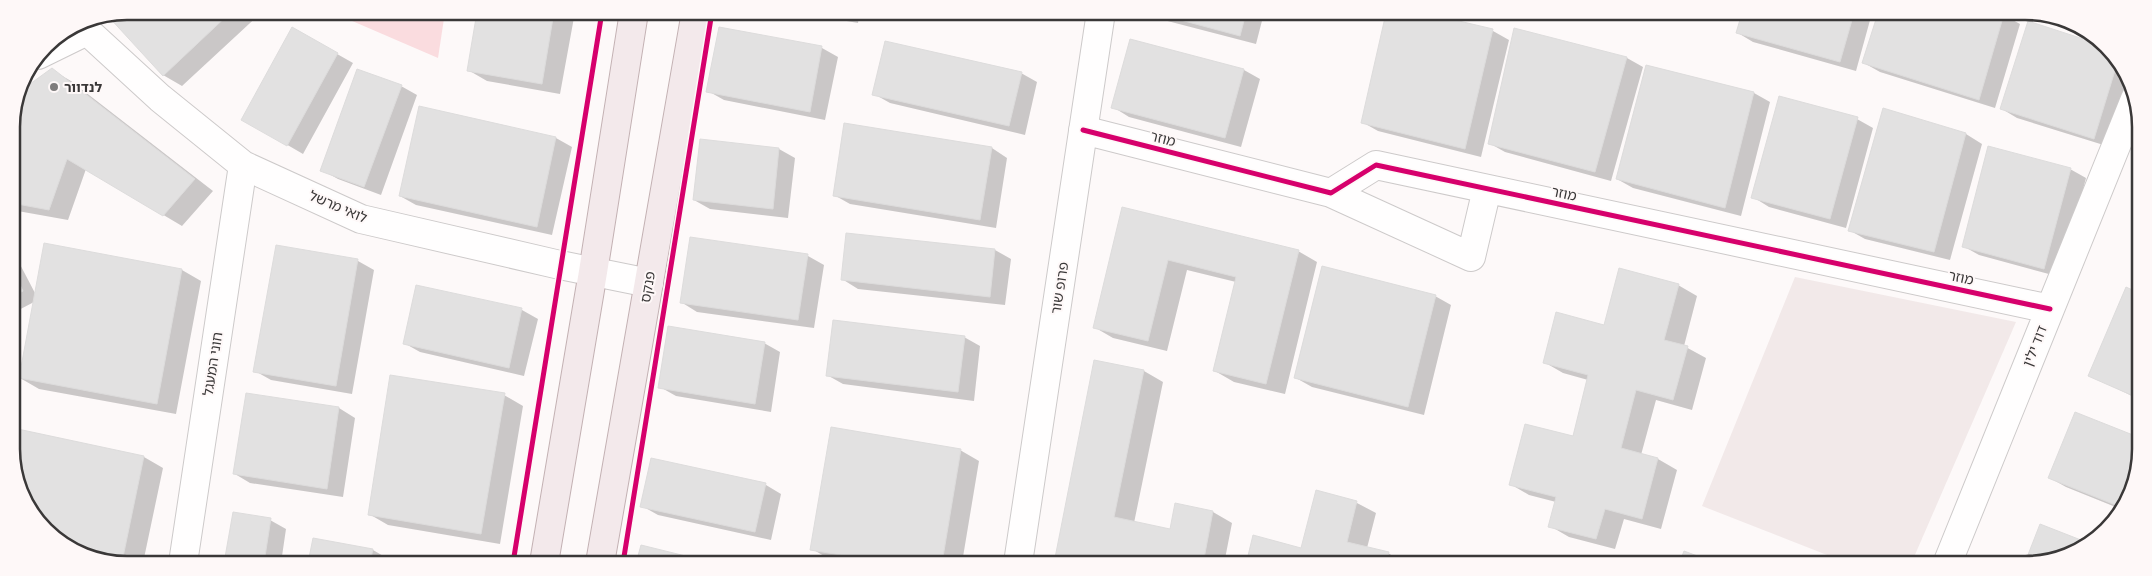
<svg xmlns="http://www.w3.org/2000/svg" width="2152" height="576" viewBox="0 0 2152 576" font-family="Signika,'Noto Sans Hebrew',sans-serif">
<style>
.built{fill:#f2e9e9}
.green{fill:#fadcdf}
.shadow{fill:#0003}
.building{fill:#e2e1e1;stroke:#dddcdc}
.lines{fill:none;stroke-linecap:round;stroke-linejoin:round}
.minor-casing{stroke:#cdcaca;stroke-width:30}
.major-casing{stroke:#c3b1b3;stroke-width:30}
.minor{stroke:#fffefe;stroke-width:28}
.major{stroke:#f3e9eb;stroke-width:28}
.cycleway-casing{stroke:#fef8f8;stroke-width:8}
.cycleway{stroke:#d6006c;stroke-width:5}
.poi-dot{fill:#7e7c7c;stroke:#fef8f8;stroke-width:2}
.labels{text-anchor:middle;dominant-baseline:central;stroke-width:4;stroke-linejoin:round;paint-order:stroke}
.poi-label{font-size:14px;font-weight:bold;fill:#3a3838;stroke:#fef8f8;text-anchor:start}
.street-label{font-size:14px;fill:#3a3838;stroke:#fef8f8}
.rim{fill:none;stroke:#3a3838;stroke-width:2.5}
</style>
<rect width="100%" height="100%" fill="#fdf9f9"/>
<!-- built -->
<path class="built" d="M 1795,277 L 2016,322 L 1911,564 L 1850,564 L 1702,506 Z"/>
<!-- green -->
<path class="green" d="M 329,11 L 445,12 L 438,58 Z"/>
<!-- shadow -->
<path class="shadow" d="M 127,11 L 261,11 L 262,12 L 182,86 L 163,75 Z
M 478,12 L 575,12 L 560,94 L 487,81 L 468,70 Z
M 795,12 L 860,12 L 858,23 Z
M 1144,12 L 1264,13 L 1256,44 L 1152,17 Z
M 1388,13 L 1420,13 L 1493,31 L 1509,40 L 1481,157 L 1378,131 L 1362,122 Z
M 1743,13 L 1872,13 L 1856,71 L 1753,42 L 1738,33 Z
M 1879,13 L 2000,13 L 2020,24 L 1995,108 L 1880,72 L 1864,63 Z
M 720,28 L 822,48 L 838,57 L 825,120 L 724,100 L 708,91 Z
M 293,29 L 353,63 L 303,154 L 243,119 Z
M 1515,30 L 1627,58 L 1643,67 L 1611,181 L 1505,152 L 1489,143 Z
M 2108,48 L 2129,86 L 2110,147 L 2017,118 L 2002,109 Z
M 1647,67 L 1754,93 L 1770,102 L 1741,216 L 1633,188 L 1617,179 Z
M 52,70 L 71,81 L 213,191 L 182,226 L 86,169 L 68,220 L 12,210 L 11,120 L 18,93 Z
M 1244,70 L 1260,79 L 1241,147 L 1129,117 L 1113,107 Z
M 1021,73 L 1037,82 L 1025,135 L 890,103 L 874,94 Z
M 401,86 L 417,95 L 381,195 L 338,179 L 322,170 Z
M 420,108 L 556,138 L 572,147 L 552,235 L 416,205 L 400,196 Z
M 1884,110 L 1966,134 L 1982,144 L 1950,260 L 1865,239 L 1849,230 Z
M 1857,119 L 1873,128 L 1846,228 L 1769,207 L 1753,197 Z
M 992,148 L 1007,158 L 996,228 L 850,204 L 834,195 Z
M 779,149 L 795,158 L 788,218 L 710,209 L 694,200 Z
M 2070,169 L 2086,178 L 2060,277 L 1979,255 L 1963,246 Z
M 1123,208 L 1298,251 L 1317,262 L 1285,394 L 1234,382 L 1215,371 L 1236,282 L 1187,270 L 1167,351 L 1113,338 L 1094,327 Z
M 848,234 L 995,250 L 1011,259 L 1005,305 L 858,289 L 842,279 Z
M 45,245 L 182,270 L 201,281 L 176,414 L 39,389 L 20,378 L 34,302 L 13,313 L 12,249 L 36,295 Z
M 277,246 L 358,261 L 374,270 L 352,394 L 271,380 L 255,371 Z
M 808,256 L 824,265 L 814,328 L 697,312 L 681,302 Z
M 1678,285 L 1697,296 L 1684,346 L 1706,358 L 1692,410 L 1656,400 L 1641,455 L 1658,459 L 1677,470 L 1661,529 L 1624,519 L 1615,549 L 1569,537 L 1550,526 L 1556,502 L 1529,495 L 1510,484 L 1573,437 L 1588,380 L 1563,373 L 1544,362 Z
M 417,286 L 522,310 L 538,319 L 524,376 L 420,352 L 404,343 Z
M 2139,294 L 2138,399 L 2090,375 Z
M 1435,296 L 1451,305 L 1424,415 L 1312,387 L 1296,378 Z
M 964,337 L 980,346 L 974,401 L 843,384 L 827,375 Z
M 764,343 L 780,352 L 771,412 L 676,396 L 660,387 Z
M 1095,361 L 1144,371 L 1163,382 L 1134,523 L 1171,530 L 1176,504 L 1213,512 L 1232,523 L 1224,564 L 1055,563 Z
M 247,395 L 339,408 L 355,418 L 343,497 L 250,483 L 235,474 Z
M 504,395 L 523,406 L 500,544 L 388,525 L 369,514 Z
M 2076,414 L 2138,439 L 2138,472 L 2118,508 L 2066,487 L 2050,478 Z
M 13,430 L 144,457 L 163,468 L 143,563 L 104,562 L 45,531 L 14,472 Z
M 960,450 L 979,461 L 962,563 L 848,563 L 831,560 L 812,549 Z
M 766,485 L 781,494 L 771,540 L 658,515 L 642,506 Z
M 1357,503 L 1376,513 L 1367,548 L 1388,553 L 1406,564 L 1247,564 L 1302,549 Z
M 270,520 L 286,529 L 281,563 L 226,563 Z
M 373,550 L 392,561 L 391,563 L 310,563 Z"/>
<!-- building -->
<path class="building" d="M 127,11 L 232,11 L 163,76 L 107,15 Z
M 477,12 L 554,12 L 542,84 L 467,71 Z
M 826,12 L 843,12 L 843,15 Z
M 1151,12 L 1246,13 L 1240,36 Z
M 1386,13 L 1425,13 L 1493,29 L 1465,149 L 1361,123 Z
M 1742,13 L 1854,13 L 1840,62 L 1736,33 Z
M 1878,13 L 2004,14 L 1979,100 L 1862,63 Z
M 2028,21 L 2108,47 L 2117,64 L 2094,139 L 2000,109 Z
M 292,27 L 338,53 L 287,146 L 241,120 Z
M 719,27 L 822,46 L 810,112 L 706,92 Z
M 1514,28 L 1627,57 L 1595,172 L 1488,144 Z
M 1130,39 L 1244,69 L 1225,138 L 1111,108 Z
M 885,41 L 1022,72 L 1009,126 L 872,95 Z
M 1646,65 L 1754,92 L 1725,208 L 1616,179 Z
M 52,68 L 195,179 L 163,216 L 67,159 L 49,210 L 12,203 L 11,120 L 19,92 Z
M 357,69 L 402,85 L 364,187 L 320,171 Z
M 1779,96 L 1858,117 L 1830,219 L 1751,198 Z
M 419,106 L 556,137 L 537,227 L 399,196 Z
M 1883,108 L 1966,133 L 1934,252 L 1848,231 Z
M 844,123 L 992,147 L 980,220 L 833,196 Z
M 700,139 L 779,148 L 773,209 L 693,200 Z
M 1988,146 L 2071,168 L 2044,269 L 1962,247 Z
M 1122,207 L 1299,250 L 1266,384 L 1213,371 L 1236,277 L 1168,260 L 1148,341 L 1093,328 Z
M 846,233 L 995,249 L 990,297 L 841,280 Z
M 690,237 L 808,254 L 798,320 L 680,303 Z
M 44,243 L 182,269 L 157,404 L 19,378 Z
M 276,245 L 358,259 L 336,386 L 253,372 Z
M 1322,266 L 1436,295 L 1408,407 L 1294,378 Z
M 1619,268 L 1679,284 L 1664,340 L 1688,346 L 1673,400 L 1636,390 L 1621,448 L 1658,458 L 1642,519 L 1605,509 L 1596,539 L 1548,527 L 1556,497 L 1509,485 L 1525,424 L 1573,436 L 1588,375 L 1543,363 L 1556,312 L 1604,325 Z
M 12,269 L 23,291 L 13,296 Z
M 416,285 L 522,308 L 509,368 L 403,344 Z
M 2126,287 L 2139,293 L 2138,398 L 2088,376 Z
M 833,320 L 965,336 L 958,392 L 826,376 Z
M 668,326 L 765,342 L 755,404 L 658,388 Z
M 1094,360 L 1144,370 L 1114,517 L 1170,529 L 1175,503 L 1213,511 L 1203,564 L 1054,563 Z
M 390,375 L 505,393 L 481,534 L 368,515 Z
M 246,393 L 339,407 L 327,489 L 233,474 Z
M 2075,412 L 2138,437 L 2138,472 L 2118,506 L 2048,478 Z
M 831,427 L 961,449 L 942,563 L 890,563 L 810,550 Z
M 13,428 L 144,456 L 122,562 L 104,562 L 45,531 L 14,472 Z
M 651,458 L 766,483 L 755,532 L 640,507 Z
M 1316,490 L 1357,501 L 1347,542 L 1389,552 L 1386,564 L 1246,564 L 1253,535 L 1301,548 Z
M 233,512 L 271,518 L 264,563 L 224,563 Z
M 2040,524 L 2086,542 L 2032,565 L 2024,565 Z
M 313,538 L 373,549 L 370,563 L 308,563 Z
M 641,545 L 714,563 L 636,563 Z
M 1684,551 L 1719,564 L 1679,564 Z"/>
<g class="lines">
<defs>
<path id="minor" d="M 80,22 L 87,31 L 160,98 L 243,165 L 361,219 L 560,265 L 649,283
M 38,55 L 87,31
M 1083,130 L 1331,193 L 1376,165 L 2050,309
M 1331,193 L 1471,257 L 1487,189
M 183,563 L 243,165
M 1018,563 L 1101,12
M 1947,564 L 2135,99"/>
<path id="major" d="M 544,563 L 593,272 L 634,12
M 600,563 L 696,12"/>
</defs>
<!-- minor casing -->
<use href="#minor" class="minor-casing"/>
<!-- major casing -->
<use href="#major" class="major-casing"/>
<!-- minor -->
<use href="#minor" class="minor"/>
<!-- major -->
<use href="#major" class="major"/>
<defs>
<path id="cycleway" d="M 1083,130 L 1331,193 L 1376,165 L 2050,309
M 513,563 L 602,12
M 623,563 L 712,12"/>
</defs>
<!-- cycleway casing -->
<use href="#cycleway" class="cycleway-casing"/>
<!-- cycleway -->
<use href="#cycleway" class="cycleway"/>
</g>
<!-- markers -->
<circle class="poi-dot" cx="54" cy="87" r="5"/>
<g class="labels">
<!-- poi labels -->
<g class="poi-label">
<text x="64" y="87">לנדוור</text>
</g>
<!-- street labels -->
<g class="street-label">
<text transform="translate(1163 139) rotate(14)">מוזר</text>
<text transform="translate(1564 194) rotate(12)">מוזר</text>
<text transform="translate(338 207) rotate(23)">לואי מרשל</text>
<text transform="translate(1961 278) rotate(12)">מוזר</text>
<text transform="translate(648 287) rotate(-80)">פנקס</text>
<text transform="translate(1060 288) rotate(-81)">פרופ שור</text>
<text transform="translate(2035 346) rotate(-68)">דוד ילין</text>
<text transform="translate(213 364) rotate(-81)">חוני המעגל</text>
</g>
</g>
<!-- crop -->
<path d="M0 0H2152V576H0ZM127 20H2025A107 107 0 0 1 2132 127V449A107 107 0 0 1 2025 556H127A107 107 0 0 1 20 449V127A107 107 0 0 1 127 20Z" fill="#fef8f8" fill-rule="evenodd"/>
<path class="rim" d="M127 20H2025A107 107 0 0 1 2132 127V449A107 107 0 0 1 2025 556H127A107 107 0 0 1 20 449V127A107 107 0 0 1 127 20Z"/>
</svg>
